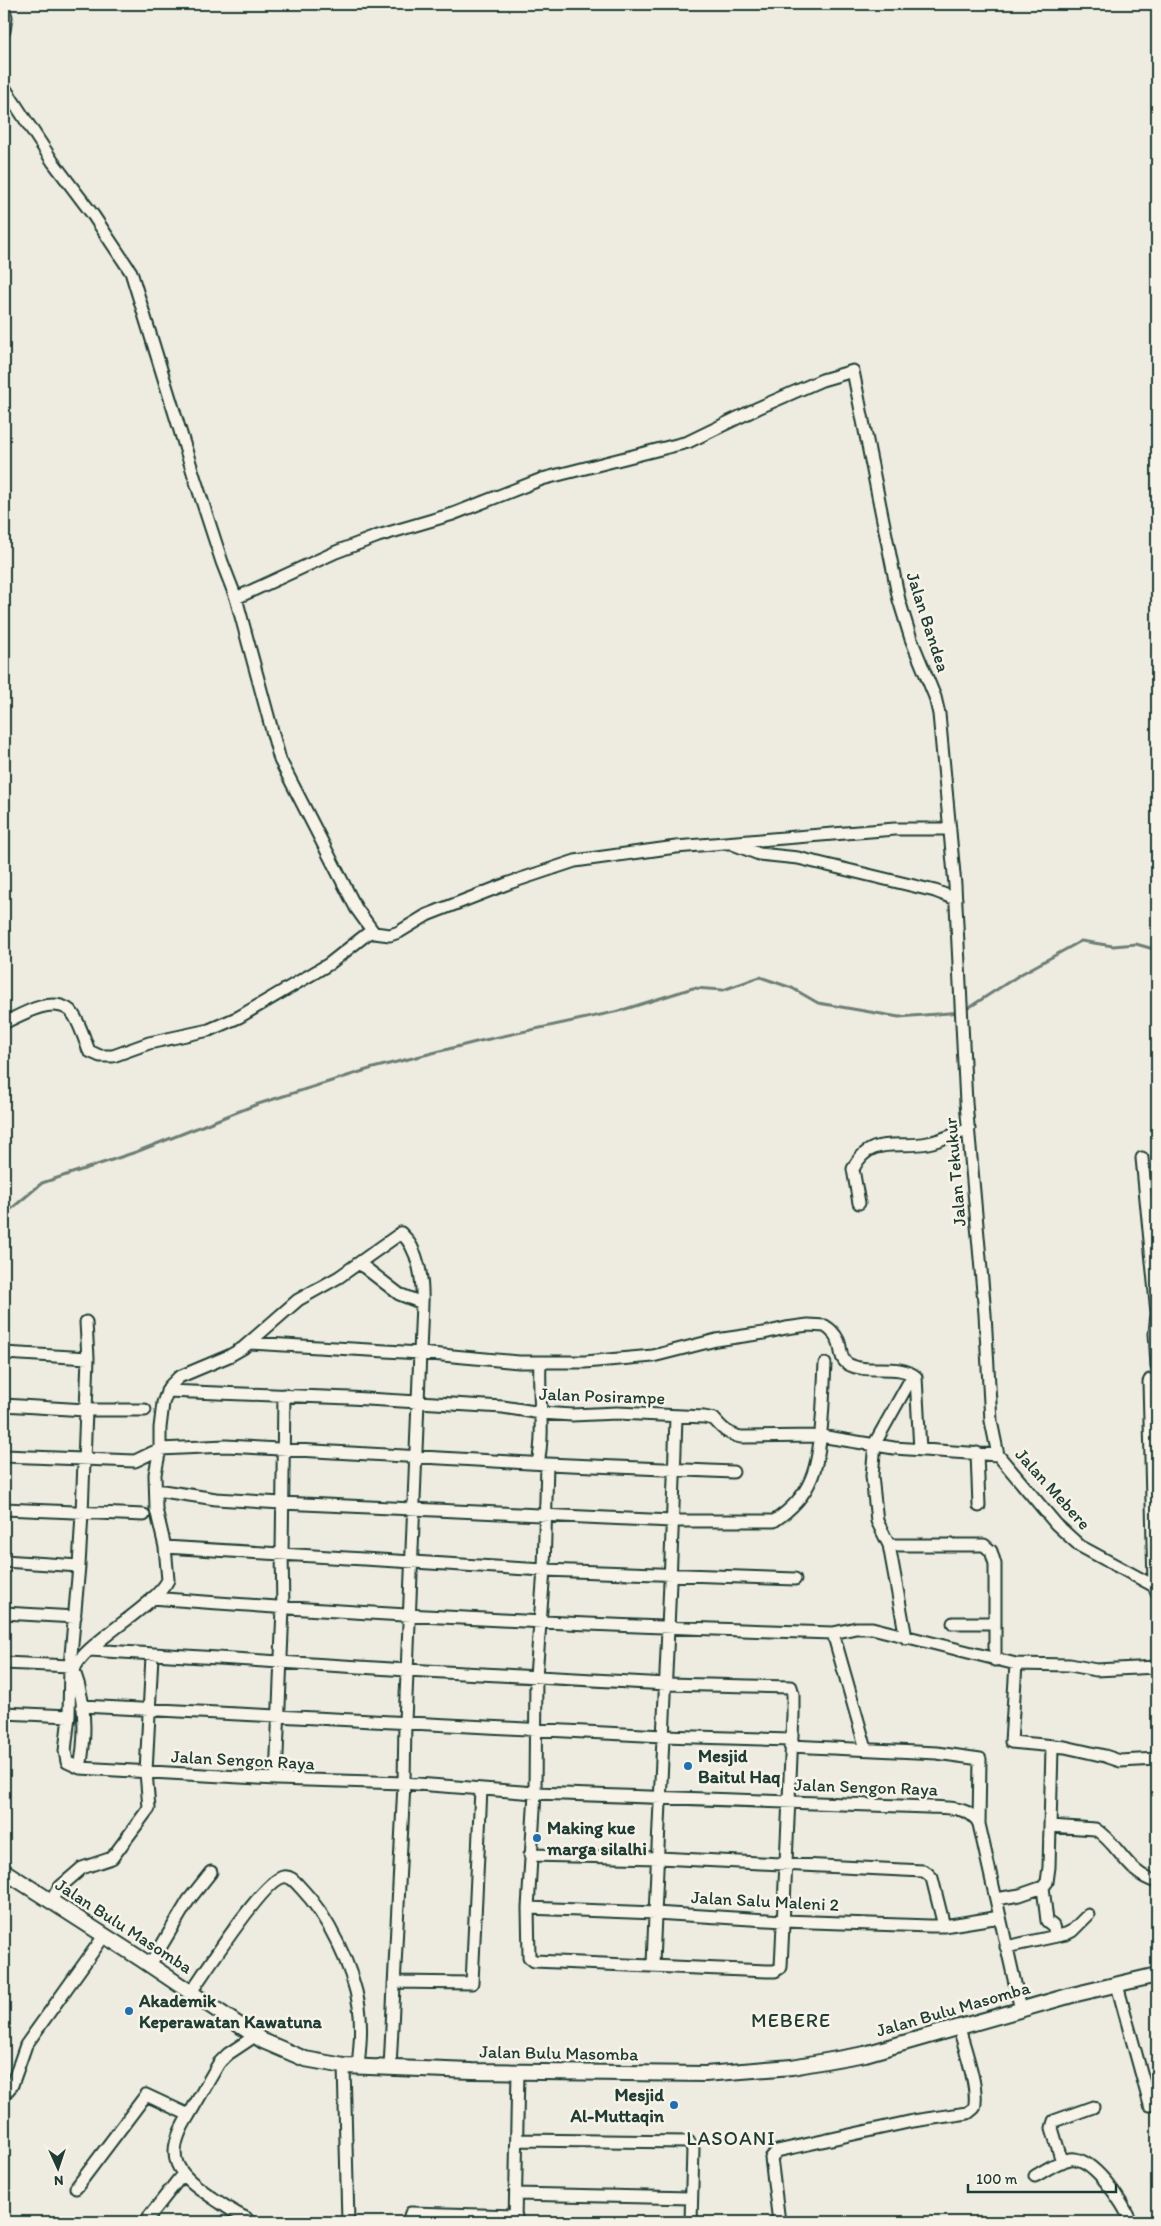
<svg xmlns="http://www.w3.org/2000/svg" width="1161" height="2226" viewBox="0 0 1161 2226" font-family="Itim,sans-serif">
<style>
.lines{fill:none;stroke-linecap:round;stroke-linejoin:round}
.stream{stroke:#6c7e74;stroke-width:3}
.minor-casing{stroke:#1f3d34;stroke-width:15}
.tertiary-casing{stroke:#1f3d34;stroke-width:18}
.minor{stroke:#f7f3e8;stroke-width:11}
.tertiary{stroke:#f7f3e8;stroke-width:14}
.poi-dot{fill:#1f6fb2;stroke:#f7f3e8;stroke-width:2}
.labels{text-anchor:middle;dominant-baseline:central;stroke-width:5;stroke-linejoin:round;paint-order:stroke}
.street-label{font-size:18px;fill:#1f3d34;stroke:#f7f3e8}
.poi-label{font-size:18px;font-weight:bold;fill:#1f3d34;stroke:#f7f3e8;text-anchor:start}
.quarter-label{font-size:20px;letter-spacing:1px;fill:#1f3d34;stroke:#f7f3e8}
</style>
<rect width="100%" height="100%" fill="#eeece1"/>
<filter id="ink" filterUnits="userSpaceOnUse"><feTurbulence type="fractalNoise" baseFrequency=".02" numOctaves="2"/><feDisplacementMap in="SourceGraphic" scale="10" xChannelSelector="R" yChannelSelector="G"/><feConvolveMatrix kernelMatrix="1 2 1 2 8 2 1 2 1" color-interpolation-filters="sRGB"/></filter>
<g filter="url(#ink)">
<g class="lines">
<!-- stream -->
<path class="stream" d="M 4,1215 L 42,1183 L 136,1152 L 255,1105 L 373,1068 L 480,1041 L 619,1011 L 693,988 L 723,990 L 760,977 L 792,988 L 818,1003 L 899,1017 L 962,1012 L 1021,974 L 1081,941 L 1113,946 L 1136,944 L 1157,950"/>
<defs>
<path id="minor" d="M 4,10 L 6,17 L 4,31
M 4,87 L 53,162 L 93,215 L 131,272 L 194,476 L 222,562 L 236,598 L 280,760 L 356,908 L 374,933 L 390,935 L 399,932 L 427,915 L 509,883 L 575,861 L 676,847 L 796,837 L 895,829 L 950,829
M 236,598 L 336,552 L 378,536 L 453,514 L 542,479 L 688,442 L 758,408 L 822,380 L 853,371 L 899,600 L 911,639 L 935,697 L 939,714 L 955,885 L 966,1103 L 985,1314 L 991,1421 L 998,1455
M 733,844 L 759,854 L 798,858 L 935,891 L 956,899
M 4,1023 C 21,1015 49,997 68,1009 C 77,1014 85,1041 89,1051 L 100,1056 L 113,1056 L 149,1043 L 209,1030 L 239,1017 L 329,964 L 372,930
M 1142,1158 L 1157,1313 L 1155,1333 L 1157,1366
M 859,1203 L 853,1169 C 870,1134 899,1149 928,1143 C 942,1140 956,1134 969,1129
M 359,1263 L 399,1294 L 422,1303
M 86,1322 L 88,1358 L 82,1513 L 79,1566 L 70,1666 L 69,1716 L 65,1751 L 67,1762 L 80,1768 L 276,1779 L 404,1783 L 535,1793 L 928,1807 C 946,1808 971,1806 979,1824 L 1021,2010
M 250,1343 L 420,1353 L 519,1362 L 585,1362 L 653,1356 L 716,1340 L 764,1333 L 786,1328 L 808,1325 L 825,1326 C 830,1329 835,1334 838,1340 C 842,1348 839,1359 848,1364 C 867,1375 898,1362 916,1377 L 920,1450
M 4,1353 L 88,1358
M 167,1391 L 350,1398 L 503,1407 L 541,1413 L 572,1415 L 617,1413 L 704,1417 L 714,1419 C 723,1429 727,1434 741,1437 L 820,1436 L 894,1448 L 998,1455
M 4,1405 L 85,1410 L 145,1410
M 977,1453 L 979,1506
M 998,1455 L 1056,1524 L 1080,1546 L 1154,1586 L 1157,1593
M 4,1456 L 135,1461 L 160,1449 L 226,1446 L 547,1464 L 733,1472
M 1151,1459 L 1149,1382 L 1150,1380 L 1157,1379
M 1157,1459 L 1151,1459 L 1154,1586 L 1157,1585
M 538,1463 C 545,1430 538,1396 540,1362
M 156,1490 L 216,1499 L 282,1503 L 672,1521 L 774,1521 C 789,1511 804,1496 811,1479 C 823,1452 823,1395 825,1364
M 4,1509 L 144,1515
M 889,1545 L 984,1545 L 991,1551 L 995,1564 L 995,1660
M 165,1547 L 544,1570 L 795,1579
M 4,1561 L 79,1566
M 152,1598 C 379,1616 606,1626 833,1633 L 856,1628 L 872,1628 L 1016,1664 L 1070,1665 L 1096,1670 L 1157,1667
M 4,1613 L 75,1617
M 953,1623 L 995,1623
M 833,1633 L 866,1749
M 906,1638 L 889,1545 L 877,1521 L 872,1476 L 875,1443 L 913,1375
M 90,1650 L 407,1670 L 667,1684 L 791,1687 L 793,1694 L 793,1715 L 781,1967 L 775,1971 L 767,1971 L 534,1961 L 529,1957 L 528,1908 L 535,1793 L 536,1676 L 544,1570 L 547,1464
M 4,1663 L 70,1666
M 1016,1664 L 1011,1742 L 1065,1747 L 1105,1756 L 1120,1761 L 1157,1759
M 82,1706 L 663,1736 L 791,1740
M 4,1713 L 69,1716
M 790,1746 L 937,1753 L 980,1759 L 979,1824
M 1052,1747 L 1049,1867 L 1047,1882 L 1043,1887 L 1047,1921 L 1053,1926 L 1056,1936
M 80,1768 C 86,1736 86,1702 74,1671 C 78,1647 155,1607 168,1580 L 165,1547 L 156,1509 L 155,1474 L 160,1449 L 160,1428 L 163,1403 L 169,1387 L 179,1377 L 229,1356 L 243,1348 L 298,1300 L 339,1277 L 401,1233 C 419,1249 423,1281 422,1303 L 405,1722 L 404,1783 L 390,2068
M 276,1779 L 283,1608 L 282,1553 L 284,1395
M 1050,1826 L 1095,1829 C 1119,1844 1127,1874 1157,1882
M 530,1855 L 659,1858 L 923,1871 L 927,1873 L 932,1878 L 944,1926
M 996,1899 L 1020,1895 L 1043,1887
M 50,1901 L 60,1887 L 82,1868 L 112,1858 L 149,1808 L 146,1772 L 152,1656
M 528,1908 L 655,1913 L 783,1921 L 930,1926 L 944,1926 L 1000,1917
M 1006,1947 L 1066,1934 L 1072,1931 L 1088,1915
M 150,1965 L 188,1901 L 211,1872
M 653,1965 C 660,1782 671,1599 676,1416
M 394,1982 L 472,1983 L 481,1789
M 1117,1985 L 1150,2105
M 191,1992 C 205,1972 263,1881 283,1877 C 291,1875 296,1883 301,1888 C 328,1916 353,1968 359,2006 C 362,2026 360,2047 358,2067
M 344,2066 L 348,2222
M 4,2095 L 12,2085 L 26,2045 L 104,1936
M 189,2115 L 219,2063 L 228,2054 L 255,2036
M 517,2140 L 689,2142 L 693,2149 L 691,2222
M 1062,2162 L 1052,2128 L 1054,2121 L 1093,2107
M 1035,2176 C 1046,2170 1058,2161 1070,2159 C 1093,2156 1124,2204 1131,2222
M 76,2188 L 146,2095 L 189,2115 C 162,2158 176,2173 213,2198 C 224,2205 234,2213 246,2218 L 249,2222
M 516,2194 L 691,2198
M 145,2222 L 182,2175
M 408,2222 L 411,2213 L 516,2216
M 515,2222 L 518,2071
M 779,2222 L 771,2158 L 777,2151 L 913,2121 L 968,2113 L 974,2108 C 980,2091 964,2046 959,2028"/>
<path id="tertiary" d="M 4,1871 L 141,1959 L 263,2041 L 305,2059 L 344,2066 L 472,2071 L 705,2074 L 792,2067 L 865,2054 L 1072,1995 L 1157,1975"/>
</defs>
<!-- minor casing -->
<use href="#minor" class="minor-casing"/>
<!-- tertiary casing -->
<use href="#tertiary" class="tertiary-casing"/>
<!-- minor -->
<use href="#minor" class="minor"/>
<!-- tertiary -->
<use href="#tertiary" class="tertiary"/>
</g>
</g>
<!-- markers -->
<g class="poi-dot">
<circle cx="688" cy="1766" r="5"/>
<circle cx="537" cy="1838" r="5"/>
<circle cx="129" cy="2011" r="5"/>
<circle cx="674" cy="2105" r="5"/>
</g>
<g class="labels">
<!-- street labels -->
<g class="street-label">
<text transform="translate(928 622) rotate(72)">Jalan Bandea</text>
<text transform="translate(955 1172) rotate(-95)">Jalan Tekukur</text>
<text transform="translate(602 1396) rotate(2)">Jalan Posirampe</text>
<text transform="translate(1053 1489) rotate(48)">Jalan Mebere</text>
<text transform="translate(243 1760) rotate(3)">Jalan Sengon Raya</text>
<text transform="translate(866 1787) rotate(2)">Jalan Sengon Raya</text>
<text transform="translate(765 1901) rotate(3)">Jalan Salu Maleni 2</text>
<text transform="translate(124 1926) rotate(33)">Jalan Bulu Masomba</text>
<text transform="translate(953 2009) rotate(-16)">Jalan Bulu Masomba</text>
<text transform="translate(559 2053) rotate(1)">Jalan Bulu Masomba</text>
</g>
<!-- poi labels -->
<g class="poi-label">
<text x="698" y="1756">Mesjid<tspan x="698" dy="21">Baitul Haq</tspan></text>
<text x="547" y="1828">Making kue<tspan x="547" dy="21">marga silalhi</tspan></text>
<text x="139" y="2001">Akademik<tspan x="139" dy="21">Keperawatan Kawatuna</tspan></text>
<text x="664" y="2095" text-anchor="end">Mesjid<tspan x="664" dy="21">Al-Muttaqin</tspan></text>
</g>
<!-- quarter labels -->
<g class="quarter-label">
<text x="791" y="2020">MEBERE</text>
<text x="731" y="2138">LASOANI</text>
</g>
</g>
<!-- margin -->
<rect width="1161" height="2226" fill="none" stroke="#f7f3e8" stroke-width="20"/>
<rect x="10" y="10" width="1141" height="2206" fill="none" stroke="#1f3d34" stroke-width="2" filter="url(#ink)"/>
<!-- north arrow -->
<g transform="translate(58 2168) rotate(177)" stroke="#f7f3e8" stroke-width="4" paint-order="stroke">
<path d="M0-4L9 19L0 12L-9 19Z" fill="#1f3d34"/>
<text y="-8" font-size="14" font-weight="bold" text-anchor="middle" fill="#1f3d34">N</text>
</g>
<!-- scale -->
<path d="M968 2184v8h148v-8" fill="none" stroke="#1f3d34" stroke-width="2.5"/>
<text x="976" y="2184" font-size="15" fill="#1f3d34" stroke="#f7f3e8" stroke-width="4" paint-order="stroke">100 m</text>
</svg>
